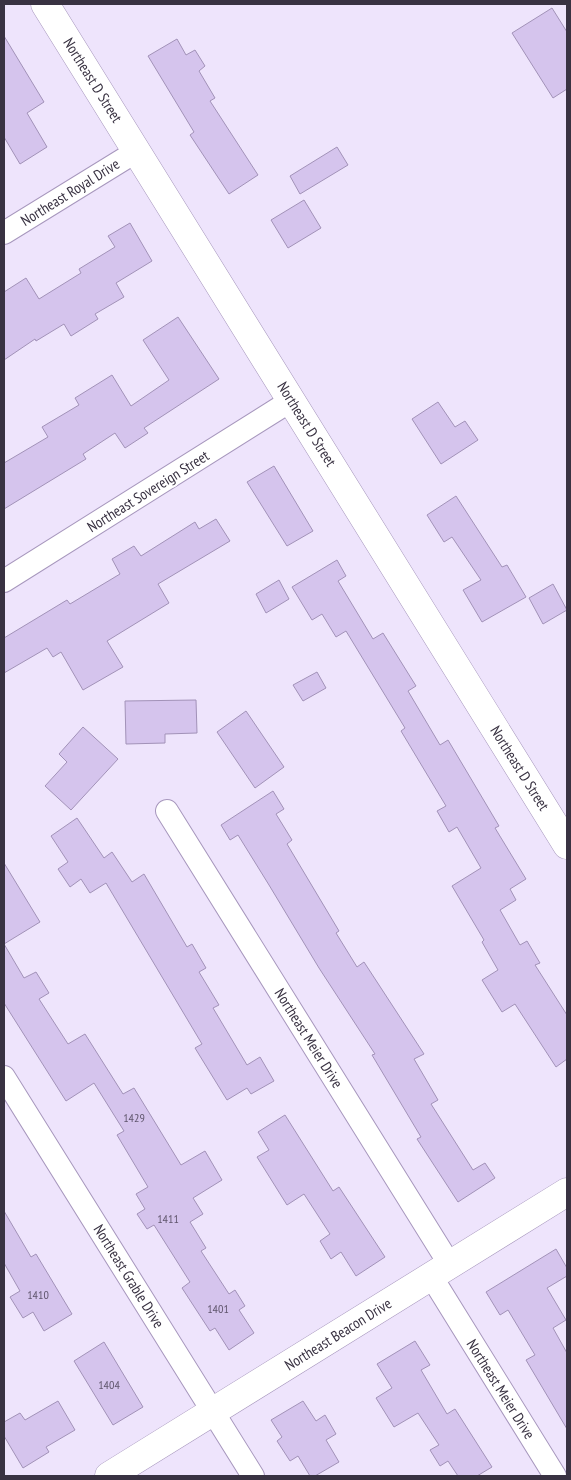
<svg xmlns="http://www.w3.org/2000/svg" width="571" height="1480" viewBox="0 0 571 1480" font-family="'PT Sans Narrow',sans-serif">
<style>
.building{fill:#d5c4ed;stroke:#a292b8}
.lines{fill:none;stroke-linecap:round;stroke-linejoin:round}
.street-casing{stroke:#a797bd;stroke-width:24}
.secondary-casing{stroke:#a797bd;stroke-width:29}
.street{stroke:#fff;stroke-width:22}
.secondary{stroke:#fff;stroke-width:28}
.labels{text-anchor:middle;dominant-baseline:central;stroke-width:4;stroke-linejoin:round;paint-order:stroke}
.number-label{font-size:12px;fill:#60566d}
.street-label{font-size:15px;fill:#393242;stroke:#fff}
</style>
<rect width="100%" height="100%" fill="#eee4fc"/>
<!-- building -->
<path class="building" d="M 552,8 L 567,32 L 567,89 L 553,98 L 512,33 Z
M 4,36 L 44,102 L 27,113 L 47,147 L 20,164 L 4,137 Z
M 177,39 L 186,55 L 195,50 L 205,66 L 199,71 L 215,98 L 210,101 L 258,175 L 229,194 L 190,135 L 194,132 L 148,56 Z
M 337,147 L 348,165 L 300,194 L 290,176 Z
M 304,200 L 321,228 L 288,248 L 271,220 Z
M 130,223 L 152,261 L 116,283 L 124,297 L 95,314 L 98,319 L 71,336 L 64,324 L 36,341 L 35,339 L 4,360 L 4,292 L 26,278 L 39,299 L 81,273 L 79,269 L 115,247 L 108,236 Z
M 178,317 L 219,379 L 144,428 L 148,433 L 125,448 L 115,433 L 83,454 L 86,459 L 4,509 L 4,463 L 48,437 L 42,427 L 79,405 L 75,398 L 112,375 L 131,406 L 169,380 L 143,340 Z
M 438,402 L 455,427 L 465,421 L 478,440 L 441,464 L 412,419 Z
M 274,466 L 313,531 L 287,546 L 247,482 Z
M 456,496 L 502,567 L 507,565 L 526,597 L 482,622 L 463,590 L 481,580 L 452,537 L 444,542 L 427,515 Z
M 216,519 L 230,541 L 158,584 L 169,603 L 107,641 L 123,667 L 83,690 L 61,652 L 53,657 L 47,648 L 4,673 L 4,638 L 67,600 L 70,604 L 120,574 L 112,559 L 134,546 L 141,556 L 195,522 L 199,529 Z
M 337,560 L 346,576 L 338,581 L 373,639 L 383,633 L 416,686 L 408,691 L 440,745 L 448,740 L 499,826 L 495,828 L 526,879 L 510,889 L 516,900 L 500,910 L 520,945 L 527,941 L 540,963 L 535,965 L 567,1015 L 567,1059 L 556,1067 L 515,1004 L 502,1012 L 482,980 L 498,970 L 482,942 L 484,940 L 452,886 L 481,868 L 457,827 L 449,832 L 437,811 L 446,806 L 401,731 L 405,728 L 346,631 L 336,637 L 322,614 L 312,620 L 292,587 Z
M 279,580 L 289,599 L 266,613 L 256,594 Z
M 553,584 L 567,610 L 543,624 L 529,598 Z
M 317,672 L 326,688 L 303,701 L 293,685 Z
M 196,700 L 197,733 L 165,734 L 165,743 L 126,744 L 125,701 Z
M 246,711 L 284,767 L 255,788 L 217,732 Z
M 83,727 L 118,759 L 71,810 L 45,786 L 67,762 L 59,754 Z
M 273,791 L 284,809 L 276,814 L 292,840 L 287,844 L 339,931 L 336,933 L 357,967 L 364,962 L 424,1054 L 414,1059 L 438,1100 L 431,1104 L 473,1170 L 485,1163 L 495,1178 L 458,1202 L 417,1139 L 421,1137 L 372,1055 L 375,1054 L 319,968 L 269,885 L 238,835 L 230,840 L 221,825 Z
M 77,818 L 104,858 L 112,852 L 132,882 L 144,874 L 187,947 L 192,944 L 206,968 L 199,972 L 219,1005 L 213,1008 L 247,1065 L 260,1057 L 274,1081 L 251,1094 L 247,1088 L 227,1100 L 195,1048 L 202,1044 L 106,883 L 90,893 L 81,879 L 70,887 L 58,869 L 68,862 L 51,836 Z
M 4,863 L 40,922 L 4,944 L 24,978 L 36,972 L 49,993 L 39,999 L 68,1044 L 85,1034 L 123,1094 L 134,1088 L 181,1165 L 205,1151 L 222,1180 L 193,1198 L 203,1214 L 190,1222 L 206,1248 L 201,1251 L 229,1294 L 235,1290 L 245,1306 L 239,1310 L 254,1333 L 229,1350 L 215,1328 L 210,1331 L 182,1288 L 190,1282 L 154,1225 L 147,1229 L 137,1214 L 145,1209 L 136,1194 L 148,1187 L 117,1135 L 124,1131 L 94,1083 L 66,1101 L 4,1003 Z
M 285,1115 L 333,1191 L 339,1187 L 385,1257 L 356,1276 L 341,1252 L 331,1259 L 320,1241 L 330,1234 L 304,1194 L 287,1205 L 257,1157 L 269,1150 L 258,1132 Z
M 4,1211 L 31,1257 L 36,1254 L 72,1314 L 44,1331 L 33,1312 L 23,1318 L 10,1297 L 20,1291 L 4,1263 Z
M 556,1249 L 567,1268 L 567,1276 L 547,1288 L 566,1320 L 553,1328 L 567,1353 L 567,1429 L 526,1360 L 535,1355 L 508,1310 L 500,1315 L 486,1292 Z
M 415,1341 L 430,1365 L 421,1370 L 447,1414 L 455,1409 L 492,1467 L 477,1476 L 458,1476 L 448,1461 L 440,1466 L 430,1450 L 439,1445 L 418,1413 L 394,1427 L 376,1398 L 392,1388 L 377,1364 Z
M 104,1342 L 143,1407 L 113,1425 L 74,1361 Z
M 58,1401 L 75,1430 L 46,1447 L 49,1452 L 23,1468 L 4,1436 L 4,1422 L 20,1413 L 25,1420 Z
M 303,1401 L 316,1421 L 325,1415 L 336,1434 L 326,1440 L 339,1462 L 315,1476 L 310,1476 L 298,1456 L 290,1461 L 277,1441 L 282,1437 L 271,1420 Z"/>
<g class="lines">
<defs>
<path id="street" d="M 4,233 L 137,151
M 4,581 L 292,400
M 167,811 L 450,1265
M 4,1077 L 253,1476
M 431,1276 L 555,1476"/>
<path id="secondary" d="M 45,4 L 567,845
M 109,1476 L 567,1192"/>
</defs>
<!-- street casing -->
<use href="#street" class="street-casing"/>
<!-- secondary casing -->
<use href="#secondary" class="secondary-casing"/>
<!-- street -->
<use href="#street" class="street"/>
<!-- secondary -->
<use href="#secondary" class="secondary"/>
</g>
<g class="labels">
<!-- number labels -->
<g class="number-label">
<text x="134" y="1117">1429</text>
<text x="168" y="1218">1411</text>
<text x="38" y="1294">1410</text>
<text x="218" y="1308">1401</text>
<text x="109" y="1384">1404</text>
</g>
<!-- street labels -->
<g class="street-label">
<text transform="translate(93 80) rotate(58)">Northeast D Street</text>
<text transform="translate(70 192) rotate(-32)">Northeast Royal Drive</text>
<text transform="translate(307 424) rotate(58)">Northeast D Street</text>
<text transform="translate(148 491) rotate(-32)">Northeast Sovereign Street</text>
<text transform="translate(520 768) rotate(58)">Northeast D Street</text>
<text transform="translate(309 1038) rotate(58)">Northeast Meier Drive</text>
<text transform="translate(129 1276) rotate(58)">Northeast Grable Drive</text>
<text transform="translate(338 1334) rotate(-32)">Northeast Beacon Drive</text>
<text transform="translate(501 1389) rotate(58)">Northeast Meier Drive</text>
</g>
</g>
<!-- border -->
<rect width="571" height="1480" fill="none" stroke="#393242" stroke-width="10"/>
</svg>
